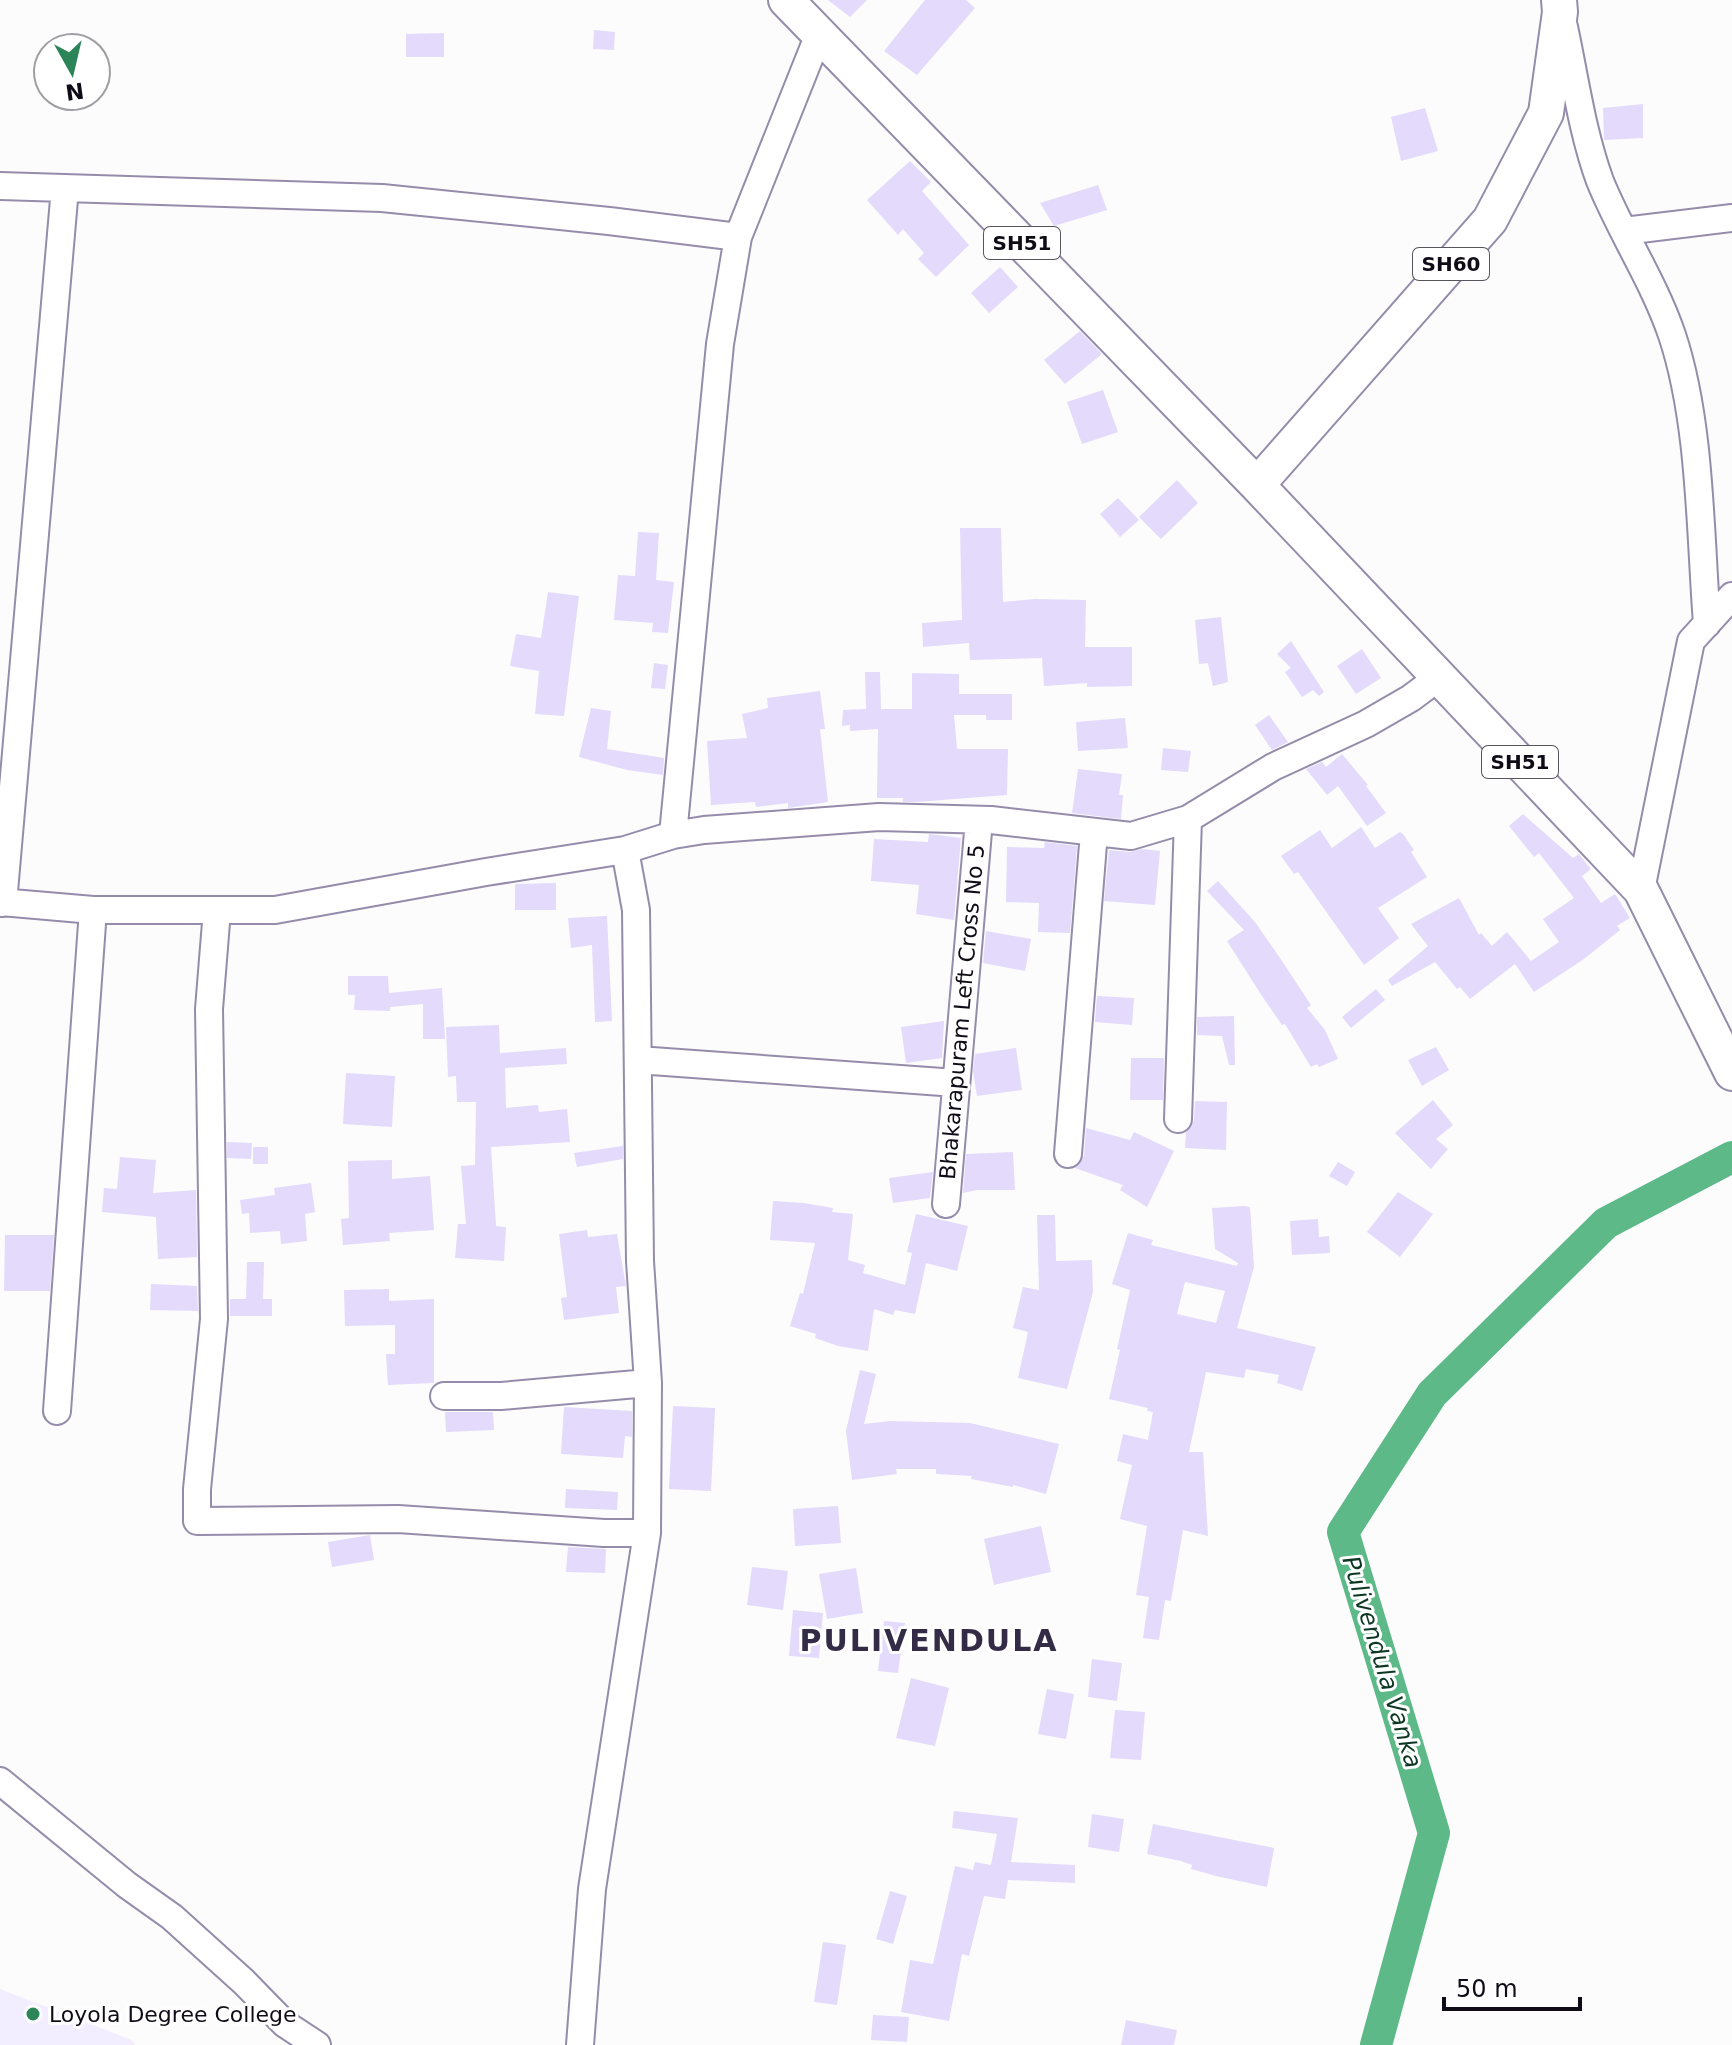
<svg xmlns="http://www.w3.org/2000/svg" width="1732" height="2045" viewBox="0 0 1732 2045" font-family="'DejaVu Sans',sans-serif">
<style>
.built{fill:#f2eeff}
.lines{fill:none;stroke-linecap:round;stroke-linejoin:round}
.river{stroke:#5db988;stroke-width:32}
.building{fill:#e3dafc;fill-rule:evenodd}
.minor-casing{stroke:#958cab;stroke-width:30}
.major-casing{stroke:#958cab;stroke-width:38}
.minor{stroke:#fff;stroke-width:26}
.major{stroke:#fff;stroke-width:34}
.poi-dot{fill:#2c8459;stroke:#fff;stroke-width:3}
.labels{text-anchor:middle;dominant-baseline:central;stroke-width:6;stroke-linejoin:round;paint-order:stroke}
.shield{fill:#fff;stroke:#58555d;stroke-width:2}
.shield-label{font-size:20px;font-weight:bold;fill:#100c17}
.street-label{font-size:22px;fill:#100c17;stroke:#fff}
.poi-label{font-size:22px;fill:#100c17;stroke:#fff;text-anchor:start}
.water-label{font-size:24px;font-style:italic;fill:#0e3723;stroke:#fff}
.district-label{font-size:30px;font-weight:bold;letter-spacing:2px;fill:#342c46;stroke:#fff}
</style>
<rect width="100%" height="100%" fill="#fcfcfc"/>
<!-- built -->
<path class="built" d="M 0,1989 L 132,2040 L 135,2045 L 0,2045 Z"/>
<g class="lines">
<!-- river -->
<path class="river" d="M 1376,2045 L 1434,1833 L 1343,1532 L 1432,1394 L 1606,1223 L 1732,1157"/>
</g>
<!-- building -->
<path class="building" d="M 828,0 L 867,0 L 850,17 Z
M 925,0 L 966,0 L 975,8 L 917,75 L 884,51 Z
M 594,30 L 615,32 L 614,50 L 593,49 Z
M 444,33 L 444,57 L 406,57 L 406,34 Z
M 1643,104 L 1643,138 L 1604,140 L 1603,108 Z
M 1425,108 L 1438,151 L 1401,161 L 1391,117 Z
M 910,161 L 931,182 L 922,191 L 969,245 L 936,277 L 918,259 L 924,253 L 903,229 L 898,235 L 867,200 Z
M 1098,185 L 1107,210 L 1054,226 L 1040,203 Z
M 1000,267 L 1018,287 L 989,313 L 971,293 Z
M 1080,331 L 1102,354 L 1065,384 L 1044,360 Z
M 1103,390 L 1118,432 L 1082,444 L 1067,402 Z
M 1177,480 L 1198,503 L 1161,539 L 1139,517 Z
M 1118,498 L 1139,520 L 1120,537 L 1100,514 Z
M 960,528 L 1001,528 L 1003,602 L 1035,599 L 1086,600 L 1085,647 L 1132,647 L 1132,686 L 1087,687 L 1087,683 L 1044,686 L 1042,658 L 970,660 L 969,643 L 923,647 L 922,623 L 962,620 Z
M 638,532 L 659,533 L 656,580 L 674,582 L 668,633 L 652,632 L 653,623 L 614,620 L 618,575 L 635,576 Z
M 548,592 L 579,596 L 564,716 L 535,714 L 539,671 L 510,666 L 516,634 L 541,638 Z
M 1221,617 L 1228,682 L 1213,686 L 1208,663 L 1199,664 L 1195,620 Z
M 1291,641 L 1324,692 L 1319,696 L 1313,690 L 1302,697 L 1285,672 L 1291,668 L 1277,654 Z
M 1362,649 L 1381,678 L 1356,694 L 1337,666 Z
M 654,663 L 668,665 L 665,689 L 651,688 Z
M 865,672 L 880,672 L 881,709 L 912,709 L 912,673 L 959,674 L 959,694 L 1012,694 L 1012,720 L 986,720 L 986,715 L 954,715 L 957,749 L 1008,749 L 1007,795 L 916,802 L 903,802 L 903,798 L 877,798 L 878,729 L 850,731 L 850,725 L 842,726 L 843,710 L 866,709 Z
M 820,691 L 825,729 L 820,729 L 828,802 L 788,808 L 788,803 L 756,807 L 755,802 L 711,805 L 707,741 L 747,738 L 742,714 L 768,708 L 767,698 Z
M 591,708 L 611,711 L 607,749 L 664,758 L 663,775 L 627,770 L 579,757 Z
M 1269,715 L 1288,742 L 1272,750 L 1255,725 Z
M 1125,718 L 1128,748 L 1078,751 L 1076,722 Z
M 1163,748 L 1191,751 L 1188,772 L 1161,770 Z
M 1342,754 L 1368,785 L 1366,786 L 1386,813 L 1367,826 L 1338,786 L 1327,795 L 1306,769 L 1322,762 L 1326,767 Z
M 1078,769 L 1122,774 L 1119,795 L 1123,795 L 1121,819 L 1072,813 Z
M 1523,814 L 1573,858 L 1579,854 L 1591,869 L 1582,876 L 1601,903 L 1615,894 L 1630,918 L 1617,926 L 1620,930 L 1584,959 L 1534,992 L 1515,964 L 1470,999 L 1460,987 L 1457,989 L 1435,962 L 1392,986 L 1388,980 L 1428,946 L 1411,924 L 1459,898 L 1479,935 L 1481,933 L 1492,946 L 1507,932 L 1531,961 L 1559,942 L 1543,919 L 1574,898 L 1539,853 L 1534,857 L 1509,826 Z
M 1361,827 L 1375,848 L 1400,832 L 1403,834 L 1414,850 L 1411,852 L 1427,877 L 1378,908 L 1399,938 L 1364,965 L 1298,872 L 1294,874 L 1281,856 L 1320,830 L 1332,848 Z
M 929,834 L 961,838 L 954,920 L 916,914 L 919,885 L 871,881 L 874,839 L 928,842 Z
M 1045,842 L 1077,846 L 1070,933 L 1038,932 L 1039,903 L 1006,902 L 1007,847 L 1044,848 Z
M 1142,849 L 1160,851 L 1155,905 L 1104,901 L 1109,850 L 1130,852 Z
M 1218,881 L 1255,922 L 1280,958 L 1311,1005 L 1307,1008 L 1325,1030 L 1338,1059 L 1319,1067 L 1317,1064 L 1311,1067 L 1285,1024 L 1282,1025 L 1262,996 L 1227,941 L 1244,930 L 1207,891 Z
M 556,883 L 556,910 L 515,910 L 515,884 Z
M 607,916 L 612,1021 L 595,1022 L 592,945 L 571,948 L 568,918 Z
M 986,931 L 1031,939 L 1025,971 L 983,963 Z
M 348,976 L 388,976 L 389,993 L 442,988 L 445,1039 L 423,1039 L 423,1004 L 390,1007 L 390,1011 L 354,1010 L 355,995 L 348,995 Z
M 1376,989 L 1385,1000 L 1351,1028 L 1342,1017 Z
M 1097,996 L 1134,998 L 1132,1025 L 1095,1022 Z
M 1234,1016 L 1235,1065 L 1229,1065 L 1222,1036 L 1197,1035 L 1197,1017 Z
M 944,1021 L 942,1058 L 906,1063 L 901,1027 Z
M 499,1025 L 500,1053 L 566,1048 L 567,1064 L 505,1068 L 506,1108 L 538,1105 L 539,1112 L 567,1109 L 570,1142 L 491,1147 L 496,1226 L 506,1227 L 504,1261 L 455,1258 L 458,1224 L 466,1224 L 461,1166 L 475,1165 L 476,1102 L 457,1102 L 456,1076 L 448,1077 L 446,1027 Z
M 1436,1047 L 1449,1070 L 1422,1086 L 1408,1060 Z
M 1016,1048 L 1022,1090 L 977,1096 L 973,1071 L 975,1054 Z
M 1131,1058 L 1164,1058 L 1163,1100 L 1130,1100 Z
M 346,1073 L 395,1076 L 392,1127 L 343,1124 Z
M 1433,1100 L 1453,1125 L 1436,1139 L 1448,1149 L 1431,1169 L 1395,1133 Z
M 1195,1101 L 1227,1102 L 1226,1150 L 1185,1148 L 1186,1133 L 1194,1120 Z
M 1086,1128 L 1130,1140 L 1134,1132 L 1174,1151 L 1147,1207 L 1120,1190 L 1123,1185 L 1075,1168 L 1084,1156 Z
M 227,1142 L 252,1143 L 251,1159 L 227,1158 Z
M 623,1146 L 623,1159 L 577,1167 L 574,1153 Z
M 253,1147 L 268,1147 L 268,1164 L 253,1164 Z
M 1013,1152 L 1015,1190 L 977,1190 L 963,1193 L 966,1154 Z
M 120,1157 L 156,1160 L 153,1193 L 196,1190 L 197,1257 L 158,1259 L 156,1217 L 102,1212 L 104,1188 L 117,1189 Z
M 392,1160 L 392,1179 L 430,1176 L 434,1230 L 389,1233 L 390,1241 L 343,1245 L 341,1219 L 349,1218 L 348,1161 Z
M 1338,1162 L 1355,1172 L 1347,1186 L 1329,1176 Z
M 933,1172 L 930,1198 L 893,1203 L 889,1178 Z
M 311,1183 L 315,1212 L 305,1214 L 307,1241 L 281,1244 L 280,1231 L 250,1233 L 249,1213 L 242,1214 L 240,1200 L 275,1195 L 274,1188 Z
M 1398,1192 L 1433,1214 L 1400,1257 L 1367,1232 Z
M 773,1201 L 804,1203 L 833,1208 L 832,1212 L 853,1214 L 848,1260 L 865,1265 L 863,1273 L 905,1285 L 912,1253 L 907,1252 L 916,1214 L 968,1226 L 957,1271 L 926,1263 L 915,1314 L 895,1310 L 893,1315 L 874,1309 L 868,1351 L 838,1346 L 815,1338 L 816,1334 L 790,1326 L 800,1293 L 803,1294 L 815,1243 L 770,1240 Z
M 1244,1206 L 1250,1207 L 1254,1267 L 1237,1328 L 1316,1347 L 1302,1391 L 1277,1383 L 1279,1375 L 1246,1369 L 1244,1378 L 1206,1372 L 1189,1452 L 1203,1452 L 1208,1536 L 1183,1530 L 1171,1601 L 1165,1600 L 1159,1640 L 1143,1638 L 1149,1597 L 1136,1595 L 1147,1526 L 1120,1519 L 1132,1465 L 1117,1461 L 1123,1434 L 1148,1440 L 1153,1412 L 1147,1411 L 1148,1408 L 1109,1399 L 1120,1350 L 1117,1349 L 1130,1290 L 1112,1284 L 1128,1233 L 1153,1240 L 1151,1245 L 1237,1266 L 1238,1263 L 1215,1249 L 1212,1208 ZM 1185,1282 L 1225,1291 L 1216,1323 L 1177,1314 Z
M 1037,1215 L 1055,1215 L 1056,1261 L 1092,1260 L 1093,1292 L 1067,1389 L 1018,1378 L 1028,1332 L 1013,1328 L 1023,1287 L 1039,1290 Z
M 1318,1219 L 1319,1237 L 1329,1236 L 1330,1253 L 1292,1255 L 1290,1221 Z
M 587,1230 L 588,1237 L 617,1234 L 626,1286 L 616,1287 L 619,1313 L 564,1320 L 561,1298 L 567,1297 L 559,1234 Z
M 5,1235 L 54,1235 L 50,1291 L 4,1291 Z
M 247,1262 L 264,1262 L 263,1299 L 272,1299 L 272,1316 L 230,1316 L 230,1299 L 246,1299 Z
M 151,1284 L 197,1286 L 198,1311 L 150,1310 Z
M 389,1289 L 389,1301 L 434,1299 L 434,1383 L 388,1385 L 386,1354 L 395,1354 L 395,1325 L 345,1326 L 344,1290 Z
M 860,1370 L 876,1374 L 864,1424 L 890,1421 L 970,1423 L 1059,1444 L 1046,1494 L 1013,1485 L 1013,1487 L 971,1479 L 972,1476 L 936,1474 L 936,1469 L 896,1469 L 897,1474 L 852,1480 L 846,1431 Z
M 673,1406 L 715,1408 L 711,1491 L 669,1489 Z
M 564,1407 L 632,1411 L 632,1437 L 625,1436 L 623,1458 L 561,1454 Z
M 445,1412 L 493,1412 L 494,1430 L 446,1432 Z
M 566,1489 L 618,1492 L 617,1510 L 565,1508 Z
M 838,1506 L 841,1543 L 795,1546 L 793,1509 Z
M 1041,1526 L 1051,1572 L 994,1585 L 984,1539 Z
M 370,1535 L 374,1560 L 332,1567 L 328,1542 Z
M 568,1547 L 606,1549 L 605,1573 L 566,1572 Z
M 752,1567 L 788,1571 L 783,1610 L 747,1605 Z
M 856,1568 L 863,1613 L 827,1619 L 819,1574 Z
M 793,1610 L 823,1613 L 819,1658 L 789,1656 Z
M 884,1621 L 905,1623 L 898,1673 L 878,1671 Z
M 1092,1659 L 1122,1663 L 1117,1701 L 1088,1697 Z
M 911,1678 L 949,1688 L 935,1746 L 896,1738 Z
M 1047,1689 L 1074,1694 L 1066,1739 L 1038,1734 Z
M 1115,1710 L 1145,1712 L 1141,1760 L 1110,1758 Z
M 954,1811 L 1018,1818 L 1011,1862 L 1075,1865 L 1075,1883 L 1008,1880 L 1005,1899 L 984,1896 L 969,1956 L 962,1954 L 949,2021 L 901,2012 L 910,1960 L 933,1964 L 955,1866 L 973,1870 L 975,1862 L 991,1865 L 997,1834 L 952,1828 Z
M 1092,1814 L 1124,1819 L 1119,1852 L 1088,1847 Z
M 1153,1824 L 1274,1848 L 1267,1887 L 1216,1876 L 1191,1869 L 1192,1865 L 1181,1861 L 1147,1854 Z
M 890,1891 L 907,1896 L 893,1944 L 876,1939 Z
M 823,1942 L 846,1945 L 837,2005 L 814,2002 Z
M 873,2015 L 909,2017 L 907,2042 L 871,2040 Z
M 1126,2020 L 1177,2030 L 1174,2045 L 1121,2045 Z"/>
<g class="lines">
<defs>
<path id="minor" d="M 1564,27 C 1575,78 1582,132 1600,181 C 1621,233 1654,282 1672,335 C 1701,422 1700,533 1707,624
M 0,186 L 382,198 L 609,221 L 738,237
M 1624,231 L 1732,218
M 673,835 L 720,344 L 738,237 L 819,34
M 1641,890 L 1691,641 L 1732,596
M 0,902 L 93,910 L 275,910 L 486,872 L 625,850 L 673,835 L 704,830 L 879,817 L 991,820 L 1131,836 L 1188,819 L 1273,767 L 1366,724 L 1411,698 L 1439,677
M 3,903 L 65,188
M 217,910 L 209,1009 L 214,1319 L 197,1489 L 197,1521 L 398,1519 L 604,1533 L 647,1533
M 638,1060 L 956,1083
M 1178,1119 L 1188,819
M 1068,1154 L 1094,832
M 946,1204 L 979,820
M 444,1396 L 501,1396 L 648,1383
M 57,1411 L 93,910
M 0,1781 L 127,1885 L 172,1917 L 244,1982 L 285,2024 L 317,2045
M 580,2045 L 592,1889 L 647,1533 L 648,1383 L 640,1261 L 636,910 L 625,850"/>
<path id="major" d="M 786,0 L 1257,485 L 1641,890 L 1732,1073
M 1257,485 L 1490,220 L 1546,113 L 1560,12 L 1559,0"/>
</defs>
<!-- minor casing -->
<use href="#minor" class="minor-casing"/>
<!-- major casing -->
<use href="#major" class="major-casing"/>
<!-- minor -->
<use href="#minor" class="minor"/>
<!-- major -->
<use href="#major" class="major"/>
</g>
<!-- markers -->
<circle class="poi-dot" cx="33" cy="2014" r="8"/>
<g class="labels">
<!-- shield labels -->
<g class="shield">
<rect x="984" y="227" width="76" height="32" rx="6"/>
<rect x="1413" y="248" width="76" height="32" rx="6"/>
<rect x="1482" y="746" width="76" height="32" rx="6"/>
</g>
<g class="shield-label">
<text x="1022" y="243">SH51</text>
<text x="1451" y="264">SH60</text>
<text x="1520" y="762">SH51</text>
</g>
<!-- street labels -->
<g class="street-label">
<text transform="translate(962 1012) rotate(-85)">Bhakarapuram Left Cross No 5</text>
</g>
<!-- poi labels -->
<g class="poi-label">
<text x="49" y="2014">Loyola Degree College</text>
</g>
<!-- water labels -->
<g class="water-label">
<text transform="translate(1382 1662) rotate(73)">Pulivendula Vanka</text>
</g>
<!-- district labels -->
<g class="district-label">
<text x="929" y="1640">PULIVENDULA</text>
</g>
</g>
<!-- north arrow -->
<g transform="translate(72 72) rotate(172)"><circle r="38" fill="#ffffff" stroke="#9f9ea2" stroke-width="2"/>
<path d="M0-6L14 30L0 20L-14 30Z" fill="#2c8459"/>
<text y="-12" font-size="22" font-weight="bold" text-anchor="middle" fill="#100c17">N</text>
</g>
<!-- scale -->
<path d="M1444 1997v12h136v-12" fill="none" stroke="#100c17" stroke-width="4"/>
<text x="1456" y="1997" font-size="24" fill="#100c17" stroke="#ffffff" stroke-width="6" paint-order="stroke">50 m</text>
</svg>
